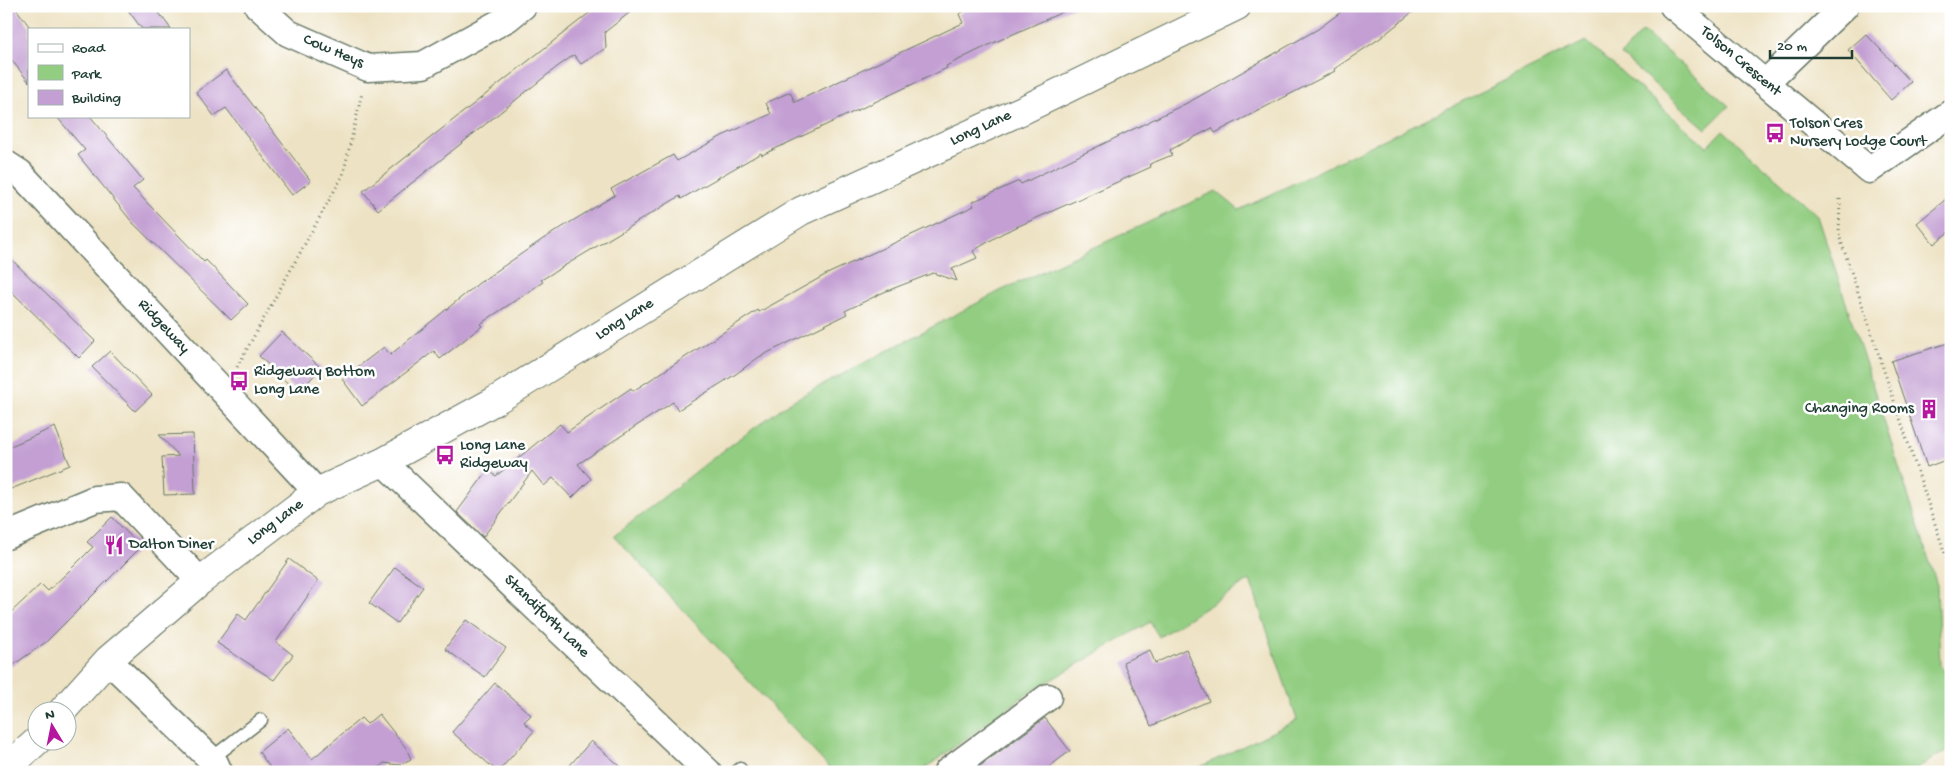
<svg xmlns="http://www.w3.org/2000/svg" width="1957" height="778" viewBox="0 0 1957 778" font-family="'Gochi Hand',sans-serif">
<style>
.green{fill:#92cd81;stroke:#58855a}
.building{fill:#c39fd3}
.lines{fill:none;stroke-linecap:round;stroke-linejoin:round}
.service-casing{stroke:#677766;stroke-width:15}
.minor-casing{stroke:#677766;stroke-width:29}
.tertiary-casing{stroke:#677766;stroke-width:30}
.path{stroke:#677766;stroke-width:3;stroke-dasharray:1 4;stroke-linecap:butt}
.service{stroke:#fff;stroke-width:12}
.minor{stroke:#fff;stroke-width:26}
.tertiary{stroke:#fff;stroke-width:28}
.labels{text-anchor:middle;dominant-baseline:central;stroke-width:5;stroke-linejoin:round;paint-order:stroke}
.street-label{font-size:16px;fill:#1f3d34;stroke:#fff}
.poi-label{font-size:16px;fill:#1f3d34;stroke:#fff;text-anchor:start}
</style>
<rect width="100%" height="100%" fill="#fff"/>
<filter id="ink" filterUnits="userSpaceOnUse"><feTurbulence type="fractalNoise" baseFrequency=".02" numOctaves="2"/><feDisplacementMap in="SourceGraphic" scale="10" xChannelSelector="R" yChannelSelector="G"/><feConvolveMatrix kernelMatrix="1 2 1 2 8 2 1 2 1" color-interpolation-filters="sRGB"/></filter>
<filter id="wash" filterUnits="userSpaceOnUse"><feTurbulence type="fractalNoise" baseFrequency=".0096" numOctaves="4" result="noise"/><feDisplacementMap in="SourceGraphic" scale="20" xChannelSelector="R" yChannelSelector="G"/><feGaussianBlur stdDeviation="1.12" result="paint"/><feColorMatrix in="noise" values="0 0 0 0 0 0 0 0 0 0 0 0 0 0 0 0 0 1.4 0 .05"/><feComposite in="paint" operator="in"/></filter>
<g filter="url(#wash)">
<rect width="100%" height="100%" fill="#ede2c3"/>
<!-- green -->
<path class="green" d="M 1643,31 L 1729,106 L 1706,129 L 1621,55 Z
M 1586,41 L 1707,147 L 1723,130 L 1818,216 L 1937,585 L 1940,665 L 1951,681 L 1951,748 L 1910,772 L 1190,772 L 1297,720 L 1250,580 L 1159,637 L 1150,622 L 1027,694 L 920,772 L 833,772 L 614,536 L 712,459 L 790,402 L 1000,291 L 1216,191 L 1239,210 Z"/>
<g id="blocks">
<!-- building -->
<path class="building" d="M 6,6 L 14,6 L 29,26 L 29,82 L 6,53 Z
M 125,6 L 154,6 L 171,29 L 142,29 Z
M 598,6 L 638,6 L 605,32 L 606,48 L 581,64 L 574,55 L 557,67 L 378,210 L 363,191 Z
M 973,6 L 1076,6 L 991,44 L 946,66 L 947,68 L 762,155 L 761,153 L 681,199 L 680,196 L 541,280 L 543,282 L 480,324 L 482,326 L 440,359 L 434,351 L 362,406 L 342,379 L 384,347 L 390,355 L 479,283 L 543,239 L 615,195 L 611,189 L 673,155 L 677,161 L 722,136 L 771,114 L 766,103 L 790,92 L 795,102 L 963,23 L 959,14 Z
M 1349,6 L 1420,6 L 1379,39 L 1334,69 L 1335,71 L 1215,133 L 1212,128 L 1170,150 L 1172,155 L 1150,164 L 1151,167 L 1003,233 L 973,251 L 977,258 L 952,269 L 957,281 L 933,273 L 884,292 L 845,311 L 847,314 L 759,357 L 736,374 L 678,410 L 673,402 L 578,464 L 591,479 L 572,498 L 553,478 L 544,486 L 532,471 L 483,537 L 457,512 L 488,470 L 496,476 L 560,424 L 567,432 L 631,388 L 633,391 L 758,310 L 759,312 L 825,275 L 974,206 L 972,202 L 1019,181 L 1021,184 L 1191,101 L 1318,29 Z
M 1866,34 L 1911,82 L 1891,100 L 1848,50 Z
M 226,70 L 311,181 L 292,195 L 226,108 L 214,116 L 196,92 Z
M 56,116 L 90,116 L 143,180 L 133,188 L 204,262 L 206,260 L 248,304 L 231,320 L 132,222 L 78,155 L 85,150 Z
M 1951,195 L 1951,230 L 1934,244 L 1917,223 Z
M 6,254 L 95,341 L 79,358 L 6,286 Z
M 282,332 L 321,368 L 298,393 L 259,356 Z
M 1951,342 L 1951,458 L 1927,467 L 1891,361 Z
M 110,351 L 152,395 L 135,411 L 92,367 Z
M 55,427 L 70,465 L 11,489 L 6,475 L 6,448 Z
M 193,434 L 195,494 L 164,495 L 162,457 L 179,456 L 159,435 Z
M 112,517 L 141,547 L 46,642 L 6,670 L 6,617 L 41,584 L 48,591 L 70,570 L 93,547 L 87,542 Z
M 289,559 L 318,581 L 276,642 L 293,655 L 274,680 L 217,643 L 238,614 L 246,620 Z
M 395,567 L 423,587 L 397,623 L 369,603 Z
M 466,620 L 506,648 L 485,677 L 445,649 Z
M 1186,649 L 1209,701 L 1151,726 L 1123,662 L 1150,650 L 1155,663 Z
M 495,683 L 531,715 L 524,722 L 534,731 L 498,772 L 452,732 Z
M 379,714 L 406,748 L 411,759 L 399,765 L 384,763 L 373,772 L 273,772 L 259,752 L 288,728 L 312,759 L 361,718 L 367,724 Z
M 1045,718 L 1070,751 L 1042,772 L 972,772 Z
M 591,741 L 627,772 L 564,772 Z"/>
</g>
</g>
<g filter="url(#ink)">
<use href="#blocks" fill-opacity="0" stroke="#677766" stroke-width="1"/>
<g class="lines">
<defs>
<path id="service" d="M 211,759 L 261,720
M 736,772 L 740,769"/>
<path id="minor" d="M 258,6 L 288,33 L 368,68 L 423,65 L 508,18 L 523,6
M 1673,6 L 1869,170 L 1951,113
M 1765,83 L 1845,6
M 6,164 L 20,173 L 317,492
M 383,462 L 708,772
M 6,536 L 95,499 L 121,497 L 200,581
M 108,660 L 215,763 L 219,772
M 947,772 L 1048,697"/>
<path id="tertiary" d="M 63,710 L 108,660 L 200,581 L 317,492 L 383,462 L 493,402 L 801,211 L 1025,109 L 1237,6
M 6,769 L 38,740"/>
</defs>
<!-- service casing -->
<use href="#service" class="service-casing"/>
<!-- minor casing -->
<use href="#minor" class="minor-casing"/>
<!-- tertiary casing -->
<use href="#tertiary" class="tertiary-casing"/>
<!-- path -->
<path class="path" d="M 1840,199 L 1839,235 L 1951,572
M 237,367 L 343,175 L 362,93"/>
<!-- service -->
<use href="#service" class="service"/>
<!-- minor -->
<use href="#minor" class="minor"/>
<!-- tertiary -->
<use href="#tertiary" class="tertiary"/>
</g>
</g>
<!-- icons -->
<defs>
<symbol id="bus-bare" viewBox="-9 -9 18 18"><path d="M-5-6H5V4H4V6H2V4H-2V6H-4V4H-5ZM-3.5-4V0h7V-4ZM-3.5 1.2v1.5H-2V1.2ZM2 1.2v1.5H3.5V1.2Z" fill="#b5179e" stroke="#fff" stroke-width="2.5" paint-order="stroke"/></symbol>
<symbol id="building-bare" viewBox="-9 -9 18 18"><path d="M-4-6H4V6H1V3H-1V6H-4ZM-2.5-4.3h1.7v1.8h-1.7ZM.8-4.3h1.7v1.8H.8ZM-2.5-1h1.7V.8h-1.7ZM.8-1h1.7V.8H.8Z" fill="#b5179e" stroke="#fff" stroke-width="2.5" paint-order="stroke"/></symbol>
<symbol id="restaurant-bare" viewBox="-9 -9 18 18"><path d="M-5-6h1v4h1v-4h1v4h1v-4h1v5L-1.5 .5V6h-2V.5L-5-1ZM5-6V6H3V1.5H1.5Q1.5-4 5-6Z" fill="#b5179e" stroke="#fff" stroke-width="2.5" paint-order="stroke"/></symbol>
</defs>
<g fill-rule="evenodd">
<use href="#bus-bare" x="1761" y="119" width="28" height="28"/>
<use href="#bus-bare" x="225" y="367" width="28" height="28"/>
<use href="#building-bare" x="1915" y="395" width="28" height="28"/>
<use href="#bus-bare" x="431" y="441" width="28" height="28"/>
<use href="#restaurant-bare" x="100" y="531" width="28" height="28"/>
</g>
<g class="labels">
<!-- street labels -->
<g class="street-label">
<text transform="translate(333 52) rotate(23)">Cow Heys</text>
<text transform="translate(1740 62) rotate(40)">Tolson Crescent</text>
<text transform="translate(981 129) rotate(-25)">Long Lane</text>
<text transform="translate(625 320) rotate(-32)">Long Lane</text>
<text transform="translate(163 327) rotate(47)">Ridgeway</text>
<text transform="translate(276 523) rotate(-37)">Long Lane</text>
<text transform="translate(546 617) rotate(44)">Standiforth Lane</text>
</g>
<!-- poi labels -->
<g class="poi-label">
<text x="1790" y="124">Tolson Cres<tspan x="1790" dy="18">Nursery Lodge Court</tspan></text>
<text x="254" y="372">Ridgeway Bottom<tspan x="254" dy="18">Long Lane</tspan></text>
<text x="1914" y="409" text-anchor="end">Changing Rooms</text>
<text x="460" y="446">Long Lane<tspan x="460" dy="18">Ridgeway</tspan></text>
<text x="129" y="545">Dalton Diner</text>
</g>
</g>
<!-- margin -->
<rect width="1957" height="778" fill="none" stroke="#fff" stroke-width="25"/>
<!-- legend -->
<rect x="28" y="28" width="162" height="90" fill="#ffffff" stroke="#a5b1ae"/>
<rect x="38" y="44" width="25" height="8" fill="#ffffff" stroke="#a5b1ae"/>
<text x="72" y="52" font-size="15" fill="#1f3d34">Road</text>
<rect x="38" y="65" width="25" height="15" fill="#92cd81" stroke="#a5b1ae"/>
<text x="72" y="78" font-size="15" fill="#1f3d34">Park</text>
<rect x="38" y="90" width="25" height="15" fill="#c39fd3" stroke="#a5b1ae"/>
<text x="72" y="102" font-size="15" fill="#1f3d34">Building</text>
<!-- north arrow -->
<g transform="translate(52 726) rotate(350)"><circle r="24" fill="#ffffff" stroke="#a5b1ae"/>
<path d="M0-4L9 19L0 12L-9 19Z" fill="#b5179e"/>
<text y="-8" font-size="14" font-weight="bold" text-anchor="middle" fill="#1f3d34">N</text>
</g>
<!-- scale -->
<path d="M1770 50v8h82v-8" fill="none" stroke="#1f3d34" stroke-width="2.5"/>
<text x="1777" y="50" font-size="15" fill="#1f3d34" stroke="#ffffff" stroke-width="4" paint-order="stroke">20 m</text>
</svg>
